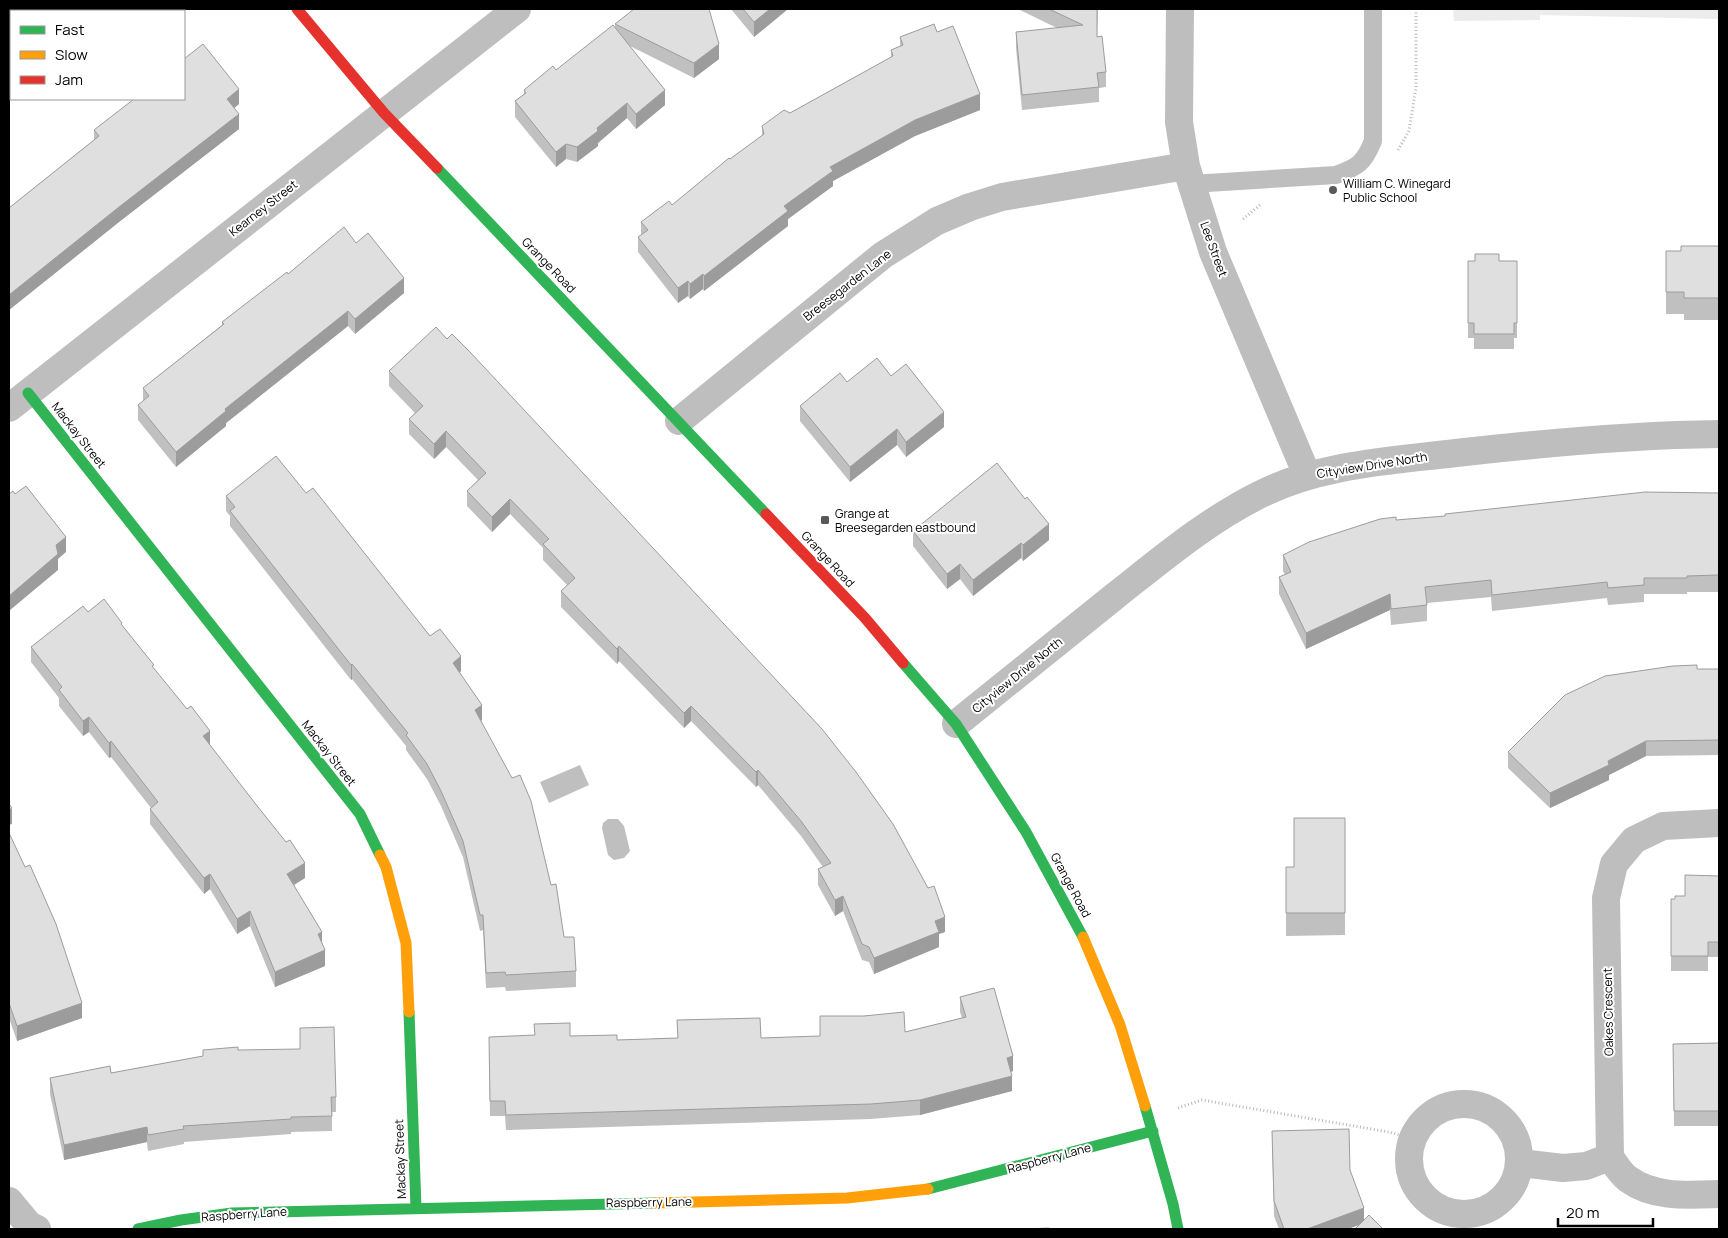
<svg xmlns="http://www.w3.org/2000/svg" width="1728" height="1238" viewBox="0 0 1728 1238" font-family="Manrope,sans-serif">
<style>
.green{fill:#ececec}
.water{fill:#bfbfbf}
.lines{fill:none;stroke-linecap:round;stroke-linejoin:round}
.path{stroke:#b9b9b9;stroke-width:3;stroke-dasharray:1 2.5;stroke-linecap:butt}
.lane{stroke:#bebebe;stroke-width:18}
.street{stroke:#bebebe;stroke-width:28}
.fast{stroke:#30b455;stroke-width:11}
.slow{stroke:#ff9f0a;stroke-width:11}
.jam{stroke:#e5322d;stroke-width:11}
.wall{fill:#c0c0c0}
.shaded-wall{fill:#9c9c9c}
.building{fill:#dfdfdf;stroke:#9c9c9c}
.poi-dot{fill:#595959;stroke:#fff;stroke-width:2}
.labels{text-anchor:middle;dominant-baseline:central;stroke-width:4;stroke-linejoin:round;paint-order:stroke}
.poi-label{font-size:12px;fill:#000;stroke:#fff;text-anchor:start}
.street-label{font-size:12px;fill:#000;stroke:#fff}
</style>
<rect width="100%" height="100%" fill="#fff"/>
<!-- green -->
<path class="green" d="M 1453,9 L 1719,9 L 1719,19 L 1540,15 L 1540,20 L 1454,21 Z"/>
<!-- water -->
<path class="water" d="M 580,765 L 589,785 L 549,803 L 540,782 Z
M 608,819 L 618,819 L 624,826 L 630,851 L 624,858 L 614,860 L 608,855 L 602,828 L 603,823 Z"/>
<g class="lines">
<!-- path -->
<path class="path" d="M 1398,150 L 1409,131 L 1416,87 L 1416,9
M 1243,219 L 1260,205
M 1178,1108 L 1202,1100 L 1389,1132 L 1412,1139"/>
<!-- lane -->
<path class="lane" d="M 1191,184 L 1336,175 C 1358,167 1364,163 1373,141 L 1373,9"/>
<!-- street -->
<path class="street" d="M 1180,9 L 1179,122 L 1186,166 L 1213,252 L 1307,475
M 9,408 L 517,9
M 679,421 L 883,255 L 937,221 L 970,207 L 1002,197 L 1186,166
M 956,724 C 1009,681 1062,639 1115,596 C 1162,559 1208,520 1261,494 C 1321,464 1391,461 1456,453 C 1544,443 1631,435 1719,434
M 1719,823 L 1663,826 L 1634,840 L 1614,864 L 1606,898 L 1610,1157 C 1615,1164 1621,1174 1628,1179 C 1654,1198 1688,1195 1719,1194
M1409 1159a55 55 0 1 1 110 0a55 55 0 1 1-110 0Z
M 1520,1163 L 1563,1168 L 1586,1166 L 1610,1157
M 9,1201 L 29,1225 L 37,1229"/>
<!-- fast -->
<path class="fast" d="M 437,168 L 766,514
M 28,393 L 360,814 L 380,855
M 903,663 L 956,724 L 1026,832 L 1083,937
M 409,1012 L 416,1208
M 1145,1106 L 1173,1204 L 1178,1229
M 928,1189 L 1153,1131
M 138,1229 L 181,1220 L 232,1213 L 655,1203"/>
<!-- slow -->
<path class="slow" d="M 380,855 L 386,867 L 406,943 L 409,1012
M 1083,937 L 1120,1025 L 1145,1106
M 655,1203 L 847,1198 L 928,1189"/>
<!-- jam -->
<path class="jam" d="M 297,9 L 384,113 L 437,168
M 766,514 L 865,618 L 903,663"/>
</g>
<!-- wall -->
<path class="wall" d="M 731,9 L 788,9 L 754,37 Z
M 1020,9 L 1098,9 L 1097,37 L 1106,72 L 1106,87 L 1099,88 L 1099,102 L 1022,110 L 1016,48 L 1016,32 L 1057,28 L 1020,10 Z
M 615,24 L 719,59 L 694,78 L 630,46 L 665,105 L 636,129 L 627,118 L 598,143 L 598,146 L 577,162 L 566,159 L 556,167 L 515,117 L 515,101 L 524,94 L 524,90 L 556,70 L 615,27 Z
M 937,32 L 980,110 L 915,136 L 833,181 L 833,186 L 788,219 L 788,226 L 704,291 L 703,289 L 690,299 L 688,296 L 678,303 L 638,252 L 638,237 L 641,235 L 641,222 L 672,205 L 730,159 L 762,136 L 762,126 L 790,113 L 891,58 L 891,50 L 900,47 L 900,37 Z
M 239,104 L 234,108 L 239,129 L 119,222 L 9,310 L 9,208 L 94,140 L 94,130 Z
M 356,243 L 404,293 L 355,334 L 348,326 L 226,423 L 226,426 L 176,467 L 138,420 L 138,405 L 143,401 L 143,388 L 222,325 L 222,322 L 288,274 Z
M 1719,246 L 1719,320 L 1684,320 L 1684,314 L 1666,314 L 1666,251 L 1681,251 Z
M 1468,261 L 1517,261 L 1517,338 L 1514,338 L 1514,349 L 1474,349 L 1474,338 L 1468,338 Z
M 389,371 L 945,932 L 939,934 L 939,947 L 874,974 L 869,962 L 862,960 L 843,911 L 835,916 L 818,885 L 818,869 L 823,867 L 801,836 L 758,785 L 756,787 L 691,721 L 684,728 L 619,661 L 617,664 L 561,607 L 561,591 L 567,585 L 543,560 L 543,548 L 510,514 L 492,532 L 467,506 L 467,491 L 478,480 L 446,447 L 434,459 L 409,434 L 409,419 L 415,413 L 389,386 Z
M 891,376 L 944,427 L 906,457 L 897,445 L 850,482 L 800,421 L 800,406 L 847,382 Z
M 306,493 L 461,671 L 460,672 L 482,720 L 481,721 L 576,971 L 576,987 L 506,991 L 505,987 L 486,988 L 483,930 L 480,931 L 463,857 L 441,806 L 427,779 L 406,750 L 406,746 L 352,679 L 351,680 L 230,526 L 230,516 L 226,511 L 226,496 Z
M 1719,493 L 1719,592 L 1687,592 L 1687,594 L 1644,594 L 1644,602 L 1608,605 L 1607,598 L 1492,611 L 1491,597 L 1427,603 L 1427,621 L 1391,625 L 1390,610 L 1306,649 L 1279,594 L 1279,577 L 1285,575 L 1283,571 L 1283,555 Z
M 913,531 L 1049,540 L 1023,561 L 1021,558 L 973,596 L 960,579 L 947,589 L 913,546 Z
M 88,612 L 122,626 L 210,745 L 305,878 L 294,885 L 322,944 L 325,966 L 275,987 L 250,926 L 237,934 L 210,889 L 204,894 L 150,824 L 150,809 L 151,808 L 111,757 L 109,758 L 89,732 L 83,736 L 59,706 L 59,698 L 31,662 L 31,647 Z
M 1697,669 L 1719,669 L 1719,755 L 1646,756 L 1609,775 L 1609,780 L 1550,808 L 1508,768 L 1508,752 Z
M 1345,818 L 1345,935 L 1286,936 L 1286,867 L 1294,867 Z
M 9,833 L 82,1018 L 17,1041 L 9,1018 Z
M 1719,876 L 1719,957 L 1708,957 L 1708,971 L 1671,971 L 1671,899 L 1675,899 L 1685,896 Z
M 960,997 L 1013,1071 L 1011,1072 L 1012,1091 L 920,1115 L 871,1119 L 506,1130 L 505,1116 L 490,1116 L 489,1052 L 570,1036 L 617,1040 L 678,1038 L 677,1020 L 761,1038 L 820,1036 L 905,1032 L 962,1018 L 960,1012 Z
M 1719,1043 L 1719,1126 L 1674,1126 L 1673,1044 Z
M 203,1050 L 238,1050 L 336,1097 L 336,1112 L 332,1112 L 332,1131 L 291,1132 L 291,1134 L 184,1142 L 184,1144 L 148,1151 L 147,1142 L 64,1160 L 50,1094 L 50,1078 L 111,1073 L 203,1056 Z
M 1272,1146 L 1350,1170 L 1359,1225 L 1348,1229 L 1279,1229 L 1274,1216 Z"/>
<!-- shaded-wall -->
<path class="shaded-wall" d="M 61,9 L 82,9 L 79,11 L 61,11 Z
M 770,9 L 788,9 L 754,37 L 754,22 Z
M 11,44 L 11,65 L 9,67 L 9,46 Z
M 719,44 L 719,59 L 694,78 L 694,63 Z
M 239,89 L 239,104 L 227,114 L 227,99 Z
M 665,90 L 665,105 L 636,129 L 636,114 Z
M 980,94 L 980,110 L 915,136 L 833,181 L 833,186 L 788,219 L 788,226 L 704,291 L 704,276 L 830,167 L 915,120 Z
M 627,103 L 627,118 L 598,143 L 598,146 L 577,162 L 577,147 L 597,128 Z
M 239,114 L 239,129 L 119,222 L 9,310 L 9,295 L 119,207 Z
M 566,144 L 566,159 L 556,167 L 556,152 Z
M 703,274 L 703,289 L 690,299 L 690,284 Z
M 404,278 L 404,293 L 355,334 L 355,319 Z
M 688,281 L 688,296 L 678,303 L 678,288 Z
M 348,311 L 348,326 L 226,423 L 226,426 L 176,467 L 176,452 L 225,409 Z
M 944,412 L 944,427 L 906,457 L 906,442 Z
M 897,429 L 897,445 L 850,482 L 850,467 Z
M 446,431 L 446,447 L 434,459 L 434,444 Z
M 510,499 L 510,514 L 492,532 L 492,517 Z
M 1049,524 L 1049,540 L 1023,561 L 1023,545 Z
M 66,537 L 66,552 L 58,559 L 58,570 L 9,611 L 9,596 L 56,545 Z
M 1021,543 L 1021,558 L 973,596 L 973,580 Z
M 960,564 L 960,579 L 947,589 L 947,574 Z
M 1390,594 L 1390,610 L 1306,649 L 1306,633 Z
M 619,646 L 619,661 L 617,664 L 617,649 Z
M 461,656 L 461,671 L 453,678 L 453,663 Z
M 352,664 L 352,679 L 351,680 L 351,665 Z
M 482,705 L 482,720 L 475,725 L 475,710 Z
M 691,706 L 691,721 L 684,728 L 684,713 Z
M 89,717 L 89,732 L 83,736 L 83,721 Z
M 210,731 L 210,746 L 203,736 Z
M 111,741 L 111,757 L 109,758 L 109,743 Z
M 1646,741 L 1646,756 L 1609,775 L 1609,780 L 1550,808 L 1550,793 L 1608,761 Z
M 758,770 L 758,785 L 756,787 L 756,772 Z
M 12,808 L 12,824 L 9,825 L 9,810 Z
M 305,863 L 305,878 L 287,889 L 287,874 Z
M 210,874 L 210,889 L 204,894 L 204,878 Z
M 843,896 L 843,911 L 835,916 L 835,900 Z
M 250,911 L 250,926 L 237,934 L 237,919 Z
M 945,917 L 945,932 L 939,934 L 939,947 L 874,974 L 874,958 L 935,921 Z
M 322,932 L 322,947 L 318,934 Z
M 325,950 L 325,966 L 275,987 L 275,972 Z
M 82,1003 L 82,1018 L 17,1041 L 17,1026 Z
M 1013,1056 L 1013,1071 L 1007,1073 L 1007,1058 Z
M 1012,1076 L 1012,1091 L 920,1115 L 920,1100 Z
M 147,1127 L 147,1142 L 64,1160 L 64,1145 Z
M 1364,1208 L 1364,1223 L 1348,1229 L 1307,1229 Z"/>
<!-- building -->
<path class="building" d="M 9,9 L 65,9 L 66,11 L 11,11 L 11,44 L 9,46 Z
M 634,9 L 709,9 L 719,44 L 694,63 L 615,24 Z
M 743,9 L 770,9 L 754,22 Z
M 1049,9 L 1097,9 L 1097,37 L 1102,36 L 1106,72 L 1097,73 L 1099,87 L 1022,95 L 1016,32 L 1083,25 Z
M 934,24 L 937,32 L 953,26 L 980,94 L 915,120 L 830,167 L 833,171 L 784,206 L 788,211 L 704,276 L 703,274 L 690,284 L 688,281 L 678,288 L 638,237 L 648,230 L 641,222 L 669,201 L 672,205 L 729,158 L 730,159 L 764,134 L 762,126 L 784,110 L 790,113 L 893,56 L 891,50 L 903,45 L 900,37 Z
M 613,25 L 665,90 L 636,114 L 627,103 L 597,128 L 598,131 L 577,147 L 566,144 L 556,152 L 515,101 L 526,93 L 524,90 L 553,66 L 556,70 Z
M 203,44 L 239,89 L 227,99 L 239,114 L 119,207 L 9,295 L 9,208 L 99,136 L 94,130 L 134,99 L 184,99 L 184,59 Z
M 344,227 L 356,243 L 368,233 L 404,278 L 355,319 L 348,311 L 225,409 L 226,411 L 176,452 L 138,405 L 149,396 L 143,388 L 224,324 L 222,322 L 287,272 L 288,274 Z
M 1681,246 L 1719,246 L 1719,298 L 1684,298 L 1684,292 L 1666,292 L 1666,251 L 1681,251 Z
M 1475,254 L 1499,254 L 1499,261 L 1517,261 L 1517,323 L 1514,323 L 1514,334 L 1474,334 L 1474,323 L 1468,323 L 1468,261 L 1475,261 Z
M 436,327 L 447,339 L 452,334 L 470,352 L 822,729 L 856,772 L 893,824 L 928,888 L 934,886 L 945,917 L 935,921 L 939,932 L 874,958 L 869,947 L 862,944 L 843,896 L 835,900 L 818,869 L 831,863 L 801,821 L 758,770 L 756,772 L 691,706 L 684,713 L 619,646 L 617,649 L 561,591 L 575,578 L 543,544 L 549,539 L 510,499 L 492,517 L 467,491 L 486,473 L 446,431 L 434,444 L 409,419 L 423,406 L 389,371 Z
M 877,358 L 891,376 L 906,364 L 944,412 L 906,442 L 897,429 L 850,467 L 800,406 L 840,373 L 847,382 Z
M 276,456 L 306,493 L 313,488 L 430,636 L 440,629 L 461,656 L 453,663 L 482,705 L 475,710 L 512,778 L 520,775 L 531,801 L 551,885 L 556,884 L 564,937 L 574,937 L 576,971 L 506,975 L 505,972 L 486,973 L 483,915 L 480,915 L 463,841 L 441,791 L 427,764 L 406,735 L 408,733 L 352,664 L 351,665 L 230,511 L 235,507 L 226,496 Z
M 997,463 L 1025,499 L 1027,497 L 1049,524 L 1023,545 L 1021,543 L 973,580 L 960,564 L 947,574 L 913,531 Z
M 26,486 L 66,537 L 56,545 L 58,554 L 9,596 L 9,494 L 13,491 L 15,494 Z
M 1645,492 L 1719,493 L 1719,575 L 1687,576 L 1687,578 L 1644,578 L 1644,585 L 1608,588 L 1607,582 L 1492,595 L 1491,580 L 1425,587 L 1427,605 L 1391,609 L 1390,594 L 1306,633 L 1279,577 L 1291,572 L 1283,555 L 1309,542 L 1380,519 L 1396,517 L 1396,520 L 1445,516 L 1445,514 Z
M 104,599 L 122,623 L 121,624 L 154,665 L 152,666 L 187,709 L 191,706 L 210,731 L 203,736 L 258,807 L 286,842 L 290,840 L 305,863 L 287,874 L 322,932 L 318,934 L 325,950 L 275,972 L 250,911 L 237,919 L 210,874 L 204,878 L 150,809 L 158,802 L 111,741 L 109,743 L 89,717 L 83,721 L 59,690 L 62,687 L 31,647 L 83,606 L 88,612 Z
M 1697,665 L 1697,669 L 1719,669 L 1719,740 L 1646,741 L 1608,761 L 1609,765 L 1550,793 L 1508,752 L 1565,695 L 1605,676 L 1673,666 Z
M 9,804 L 12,808 L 9,810 Z
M 1294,818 L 1345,818 L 1345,913 L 1286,913 L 1286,867 L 1294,867 Z
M 9,833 L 25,867 L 30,865 L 56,924 L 82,1003 L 17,1026 L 9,1003 Z
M 1685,875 L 1719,876 L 1719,942 L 1708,942 L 1708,956 L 1671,956 L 1671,899 L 1675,899 L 1675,896 L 1685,896 Z
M 994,988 L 1013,1056 L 1007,1058 L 1012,1076 L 920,1100 L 871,1104 L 506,1115 L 505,1101 L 490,1101 L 489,1037 L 535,1035 L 534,1024 L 570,1023 L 570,1036 L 617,1035 L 617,1040 L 678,1038 L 677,1020 L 760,1018 L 761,1038 L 820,1036 L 820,1016 L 864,1016 L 904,1012 L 905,1032 L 966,1017 L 960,997 Z
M 334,1027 L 336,1097 L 331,1097 L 332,1116 L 291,1117 L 291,1119 L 183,1126 L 184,1129 L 148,1135 L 147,1127 L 64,1145 L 50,1078 L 110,1066 L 111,1073 L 203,1056 L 203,1050 L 238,1047 L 238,1050 L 300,1049 L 300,1028 Z
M 1719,1043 L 1719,1111 L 1674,1111 L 1673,1044 Z
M 1349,1129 L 1350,1170 L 1364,1208 L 1307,1229 L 1284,1229 L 1274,1201 L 1272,1131 Z
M 1369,1215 L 1383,1229 L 1355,1229 Z
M 1049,1228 L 1049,1229 L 1025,1229 Z"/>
<!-- markers -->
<g class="poi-dot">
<circle cx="1333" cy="190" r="5"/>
<rect x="820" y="515" width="10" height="10" rx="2.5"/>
</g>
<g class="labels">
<!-- poi labels -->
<g class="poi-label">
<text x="1343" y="183">William C. Winegard<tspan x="1343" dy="14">Public School</tspan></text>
<text x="835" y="513">Grange at<tspan x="835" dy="14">Breesegarden eastbound</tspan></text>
</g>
<!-- street labels -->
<g class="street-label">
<text transform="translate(263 208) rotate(-38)">Kearney Street</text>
<text transform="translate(1214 249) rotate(70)">Lee Street</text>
<text transform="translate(549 265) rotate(46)">Grange Road</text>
<text transform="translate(847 285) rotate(-38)">Breesegarden Lane</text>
<text transform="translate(79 435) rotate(52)">Mackay Street</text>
<text transform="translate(1372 465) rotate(-9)">Cityview Drive North</text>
<text transform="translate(828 559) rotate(47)">Grange Road</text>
<text transform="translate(1017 675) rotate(-39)">Cityview Drive North</text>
<text transform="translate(329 753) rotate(52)">Mackay Street</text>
<text transform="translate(1071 885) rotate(62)">Grange Road</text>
<text transform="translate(1608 1012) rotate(-91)">Oakes Crescent</text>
<text transform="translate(1049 1158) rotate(-15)">Raspberry Lane</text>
<text transform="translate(400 1159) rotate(-92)">Mackay Street</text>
<text transform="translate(649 1202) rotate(-1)">Raspberry Lane</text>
<text transform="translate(244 1214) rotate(-4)">Raspberry Lane</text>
</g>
</g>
<!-- border -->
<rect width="1728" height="1238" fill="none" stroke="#000000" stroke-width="20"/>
<!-- legend -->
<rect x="10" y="10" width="175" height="90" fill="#ffffff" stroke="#999999"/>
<rect x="20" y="26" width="25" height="8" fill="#30b455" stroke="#999999"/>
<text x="55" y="35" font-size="15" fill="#000000">Fast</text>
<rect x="20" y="51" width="25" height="8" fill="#ff9f0a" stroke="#999999"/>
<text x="55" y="60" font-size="15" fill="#000000">Slow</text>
<rect x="20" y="76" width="25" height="8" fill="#e5322d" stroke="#999999"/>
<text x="55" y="85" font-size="15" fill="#000000">Jam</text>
<!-- scale -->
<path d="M1558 1218v8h95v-8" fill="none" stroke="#000000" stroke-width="2.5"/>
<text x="1566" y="1218" font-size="15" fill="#000000" stroke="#ffffff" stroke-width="4" paint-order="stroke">20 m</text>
</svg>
